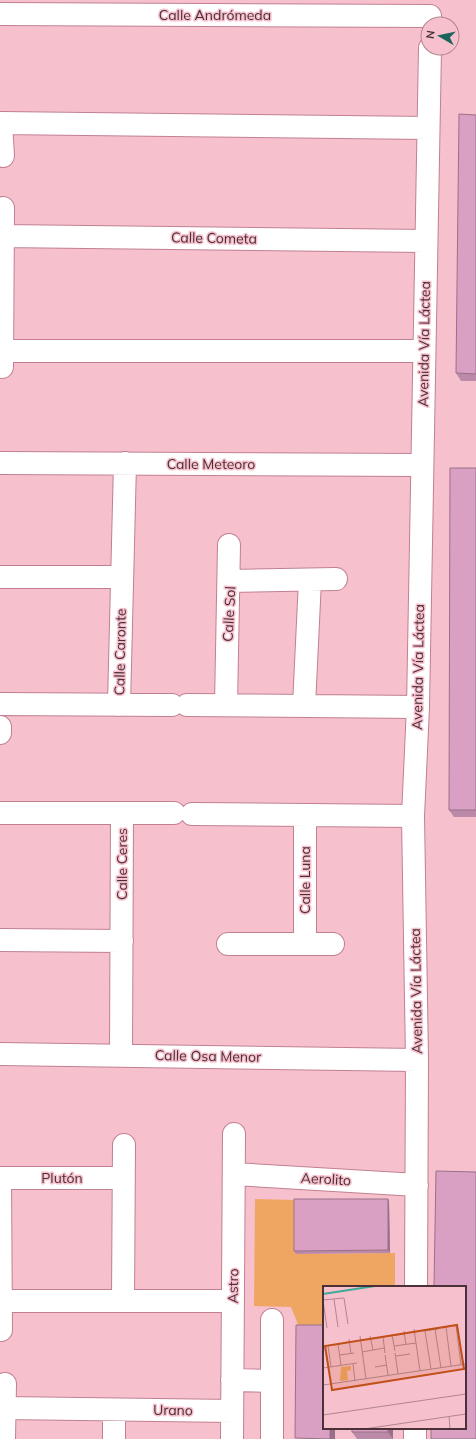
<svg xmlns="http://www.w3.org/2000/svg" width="476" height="1439" viewBox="0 0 476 1439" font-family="Mulish,sans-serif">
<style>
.green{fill:#efa662}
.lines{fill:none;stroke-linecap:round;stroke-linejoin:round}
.minor-casing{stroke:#c18092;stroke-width:24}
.minor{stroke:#fff;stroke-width:22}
.wall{fill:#bb8aa8}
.shaded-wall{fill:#997088}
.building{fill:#daa0c3;stroke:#997088}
.labels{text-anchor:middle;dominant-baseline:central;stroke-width:3;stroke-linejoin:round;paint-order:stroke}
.street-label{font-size:14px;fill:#4b3037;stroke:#f7c0cd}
.inset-river{fill:none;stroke:#3faa9a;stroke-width:2}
.inset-road{fill:none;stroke:#b28691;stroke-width:1}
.view{fill:#c14f17;fill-opacity:0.15;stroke:#c14f17;stroke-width:2}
.inset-edge{fill:none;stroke:#4b3037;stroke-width:2}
</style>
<rect width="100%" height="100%" fill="#f7c0cd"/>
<!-- green -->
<path class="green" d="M 255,1199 L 295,1200 L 296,1254 L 395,1253 L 395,1287 L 324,1287 L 324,1333 L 301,1332 L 291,1307 L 254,1306 Z"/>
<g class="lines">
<defs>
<path id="minor" d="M 0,14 L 430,16
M 3,156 L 1,123 L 428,128
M 3,236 L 425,241
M 2,351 L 424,351
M 2,367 L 3,208
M 0,463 L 422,465
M 0,577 L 122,577
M 229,581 L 336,579
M 0,704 L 172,705
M 119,705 L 125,463
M 187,705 L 418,707
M 226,705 L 229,545
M 304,706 L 310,580
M 0,727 L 0,733
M 0,813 L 174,813
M 192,814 L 413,816
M 0,940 L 122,941
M 228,944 L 333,944
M 305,944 L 305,816
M 0,1054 L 417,1060
M 121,1055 L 122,813
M 235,1174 L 417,1185
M 0,1178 L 1,1330
M 0,1178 L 123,1178
M 416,1287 L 417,1060 L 413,816 L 418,707 L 430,48
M 2,1301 L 233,1301
M 123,1301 L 124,1145
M 232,1380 L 272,1381 L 272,1320
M 5,1408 L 232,1411
M 114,1410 L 114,1439
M 4,1439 L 5,1384
M 232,1439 L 234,1134
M 272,1439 L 272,1381
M 415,1439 L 415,1428"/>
</defs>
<!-- minor casing -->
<use href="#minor" class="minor-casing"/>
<!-- minor -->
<use href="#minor" class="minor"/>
</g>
<!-- wall -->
<path class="wall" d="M 476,115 L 476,381 L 461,381 L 456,373 Z
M 476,468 L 476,817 L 454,817 L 449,810 Z
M 388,1199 L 389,1201 L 390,1253 L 296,1254 L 294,1251 Z
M 393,1428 L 393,1439 L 357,1439 L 352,1432 Z"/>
<!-- shaded-wall -->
<path class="shaded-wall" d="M 388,1199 L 389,1201 L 390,1253 L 388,1250 Z
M 330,1428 L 335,1428 L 335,1439 L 330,1439 Z
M 388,1428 L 393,1428 L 393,1439 L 388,1432 Z"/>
<!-- building -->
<path class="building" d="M 459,114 L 476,115 L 476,374 L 456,373 Z
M 450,468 L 476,468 L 476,810 L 449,810 Z
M 436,1171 L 476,1172 L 476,1439 L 431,1439 L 431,1428 L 465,1428 L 465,1287 L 434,1287 Z
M 294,1199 L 388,1199 L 388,1250 L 294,1251 Z
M 296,1325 L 324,1325 L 324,1428 L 330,1428 L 330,1439 L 295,1438 Z
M 352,1428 L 388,1428 L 388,1432 L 352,1432 Z"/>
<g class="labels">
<!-- street labels -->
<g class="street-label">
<text x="215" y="15">Calle Andrómeda</text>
<text transform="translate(214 238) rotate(1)">Calle Cometa</text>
<text transform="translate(424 344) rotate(-89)">Avenida Vía Láctea</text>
<text x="211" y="464">Calle Meteoro</text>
<text transform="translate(229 614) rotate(-87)">Calle Sol</text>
<text transform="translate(120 652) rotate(-89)">Calle Caronte</text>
<text transform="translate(418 667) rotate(-89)">Avenida Vía Láctea</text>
<text transform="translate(122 864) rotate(-90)">Calle Ceres</text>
<text transform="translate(305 880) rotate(-90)">Calle Luna</text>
<text transform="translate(416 991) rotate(-91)">Avenida Vía Láctea</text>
<text transform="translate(208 1056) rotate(1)">Calle Osa Menor</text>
<text x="62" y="1178">Plutón</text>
<text transform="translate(326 1179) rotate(3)">Aerolito</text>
<text transform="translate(233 1286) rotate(-89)">Astro</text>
<text transform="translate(173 1410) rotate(1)">Urano</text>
</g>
</g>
<!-- overview -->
<g transform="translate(323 1286)">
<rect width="143" height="143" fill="#f7c0cd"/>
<path d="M 28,80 L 28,84 L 24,85 L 25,94 L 17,95 L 18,81 Z" fill="#efa662"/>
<path class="inset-river" d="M 0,8 L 52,0"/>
<path class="inset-road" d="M 11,13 L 15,41M 0,14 L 21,12 L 25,38M 0,14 L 4,42M 133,39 L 138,79M 120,42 L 123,41 L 128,80M 91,43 L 97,85M 112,43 L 118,82M 81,45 L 83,59M 100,45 L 115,43M 102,45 L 108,83M 69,49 L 72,65M 37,50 L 43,93M 47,50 L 50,64M 67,50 L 81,48M 60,51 L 62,67M 26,53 L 28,68M 48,53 L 62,51M 15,58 L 18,79M 12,59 L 26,56M 5,60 L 8,81M 71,60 L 93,57M 39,66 L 61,62M 72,67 L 75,88M 17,69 L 31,67M 62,69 L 65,89M 73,70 L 87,68M 30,78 L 32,95M 52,81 L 64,79M 0,82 L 34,77M 0,99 L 143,78M 0,129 L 143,108M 126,130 L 127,143M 41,143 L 143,128"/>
<path class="view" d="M 134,39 L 141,83 L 9,104 L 2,60 Z"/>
<rect width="143" height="143" class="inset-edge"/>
</g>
<!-- north arrow -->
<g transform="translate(440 36) rotate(279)"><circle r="19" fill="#f7c0cd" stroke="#b28691"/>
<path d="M0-3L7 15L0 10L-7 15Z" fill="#1b645b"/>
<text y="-6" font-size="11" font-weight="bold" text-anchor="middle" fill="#4b3037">N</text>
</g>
</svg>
